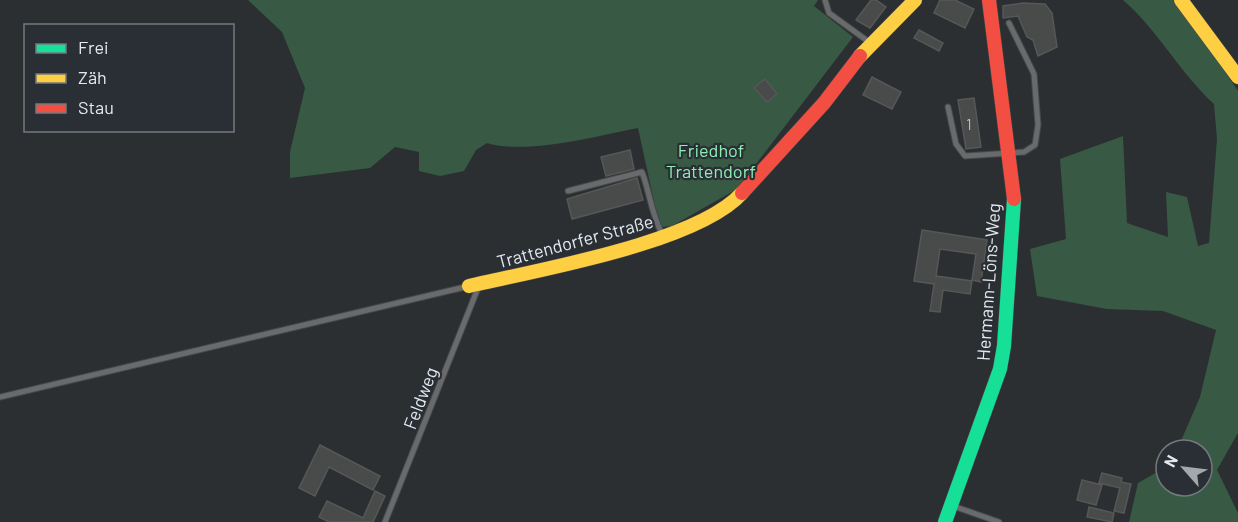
<svg xmlns="http://www.w3.org/2000/svg" width="1238" height="522" viewBox="0 0 1238 522" font-family="Barlow,sans-serif">
<style>
.green{fill:#385944}
.building{fill:#494a4a;stroke:#565757;stroke-width:1.5}
.lines{fill:none;stroke-linecap:round;stroke-linejoin:round}
.lane-casing{stroke:#474a4c;stroke-width:7}
.fast-casing{stroke:#474a4c;stroke-width:15}
.slow-casing{stroke:#474a4c;stroke-width:15}
.jam-casing{stroke:#474a4c;stroke-width:15}
.lane{stroke:#686a6c;stroke-width:5}
.fast{stroke:#16e098;stroke-width:14}
.slow{stroke:#ffcf43;stroke-width:14}
.jam{stroke:#f24e42;stroke-width:14}
.labels{text-anchor:middle;dominant-baseline:central;stroke-width:4.5;stroke-linejoin:round;paint-order:stroke}
.number-label{font-size:15px;fill:#bec1c4}
.park-label{font-size:18px;fill:#8cefb2;stroke:#292f35}
.street-label{font-size:18px;fill:#e5e9ed;stroke:#292f35}
</style>
<rect width="100%" height="100%" fill="#2c2f32"/>
<!-- green -->
<path class="green" d="M 248,0 L 818,0 L 814,6 L 853,37 L 737,189 L 672,226 L 662,227 L 655,206 L 638,128 C 597,136 527,155 487,143 L 476,150 L 464,171 L 440,176 L 419,171 L 419,152 L 395,147 L 370,168 L 290,178 L 290,152 L 305,88 L 282,32 Z
M 1123,0 L 1173,0 L 1187,15 L 1238,91 L 1238,433 L 1217,470 L 1238,513 L 1238,522 L 1129,522 L 1138,483 L 1166,467 L 1166,486 L 1202,486 L 1202,450 L 1177,450 L 1200,397 L 1216,330 L 1163,311 L 1107,309 L 1037,296 L 1030,249 L 1066,239 L 1060,159 L 1123,136 L 1127,223 L 1168,237 L 1166,192 L 1187,197 L 1198,246 L 1209,243 L 1217,139 L 1214,104 C 1179,72 1158,30 1123,0 Z"/>
<!-- building -->
<path class="building" d="M 871,0 L 876,0 L 886,7 L 870,28 L 856,20 Z
M 940,0 L 955,0 L 974,9 L 965,28 L 934,13 Z
M 1023,3 L 1045,4 L 1052,13 L 1057,47 L 1038,56 L 1033,40 L 1027,37 L 1018,16 L 1003,18 L 1003,6 Z
M 919,30 L 943,43 L 939,51 L 914,38 Z
M 872,77 L 901,92 L 892,109 L 863,95 Z
M 765,79 L 777,94 L 767,102 L 754,88 Z
M 974,98 L 981,147 L 966,149 L 958,100 Z
M 630,150 L 634,169 L 606,176 L 601,157 Z
M 637,178 L 643,200 L 572,219 L 567,199 Z
M 922,230 L 987,240 L 981,282 L 972,280 L 976,254 L 940,249 L 936,276 L 972,281 L 970,294 L 943,290 L 940,312 L 930,311 L 934,284 L 914,281 Z
M 320,445 L 380,476 L 373,490 L 329,467 L 315,496 L 299,488 Z
M 1102,473 L 1122,478 L 1121,482 L 1131,484 L 1124,513 L 1114,511 L 1120,488 L 1099,483 Z
M 1082,480 L 1102,485 L 1096,505 L 1077,500 Z
M 375,491 L 385,496 L 373,522 L 329,522 L 319,517 L 327,501 L 363,518 Z
M 1089,507 L 1114,513 L 1112,522 L 1087,517 Z"/>
<g class="lines">
<defs>
<path id="lane" d="M 825,0 L 829,13 L 869,42
M 948,107 L 956,144 L 965,156 L 1024,152 L 1035,145 L 1038,125 L 1034,74 L 1009,23
M 568,191 L 642,172 C 650,193 651,213 662,234
M 0,397 L 465,287
M 953,506 L 999,522
M 385,522 L 478,288"/>
<path id="fast" d="M 945,522 L 1000,369 L 1004,346 L 1014,199"/>
<path id="slow" d="M 1181,0 L 1238,77
M 860,56 L 915,0
M 469,286 C 537,270 697,243 742,193"/>
<path id="jam" d="M 989,0 L 1014,199
M 742,193 L 824,103 L 860,56"/>
</defs>
<!-- lane casing -->
<use href="#lane" class="lane-casing"/>
<!-- fast casing -->
<use href="#fast" class="fast-casing"/>
<!-- slow casing -->
<use href="#slow" class="slow-casing"/>
<!-- jam casing -->
<use href="#jam" class="jam-casing"/>
<!-- lane -->
<use href="#lane" class="lane"/>
<!-- fast -->
<use href="#fast" class="fast"/>
<!-- slow -->
<use href="#slow" class="slow"/>
<!-- jam -->
<use href="#jam" class="jam"/>
</g>
<g class="labels">
<!-- number labels -->
<g class="number-label">
<text x="969" y="124">1</text>
</g>
<!-- park labels -->
<g class="park-label">
<text x="711" y="150">Friedhof<tspan x="711" dy="21">Trattendorf</tspan></text>
</g>
<!-- street labels -->
<g class="street-label">
<text transform="translate(575 241) rotate(-15)">Trattendorfer Straße</text>
<text transform="translate(988 282) rotate(-86)">Hermann-Löns-Weg</text>
<text transform="translate(420 398) rotate(-69)">Feldweg</text>
</g>
</g>
<!-- legend -->
<rect x="24" y="24" width="210" height="108" fill="#292f35" stroke="#74797f" stroke-width="1.5"/>
<rect x="36" y="44" width="30" height="9" fill="#16e098" stroke="#74797f" stroke-width="1.5"/>
<text x="78" y="54" font-size="18" fill="#e5e9ed">Frei</text>
<rect x="36" y="74" width="30" height="9" fill="#ffcf43" stroke="#74797f" stroke-width="1.5"/>
<text x="78" y="84" font-size="18" fill="#e5e9ed">Zäh</text>
<rect x="36" y="104" width="30" height="9" fill="#f24e42" stroke="#74797f" stroke-width="1.5"/>
<text x="78" y="114" font-size="18" fill="#e5e9ed">Stau</text>
<!-- north arrow -->
<g transform="translate(1184 468) rotate(298)"><circle r="28" fill="#292f35" stroke="#74797f" stroke-width="1.5"/>
<path d="M0-4.5L10 22L0 15L-10 22Z" fill="#a4a8ac"/>
<text y="-9" font-size="16" font-weight="bold" text-anchor="middle" fill="#e5e9ed">N</text>
</g>
</svg>
